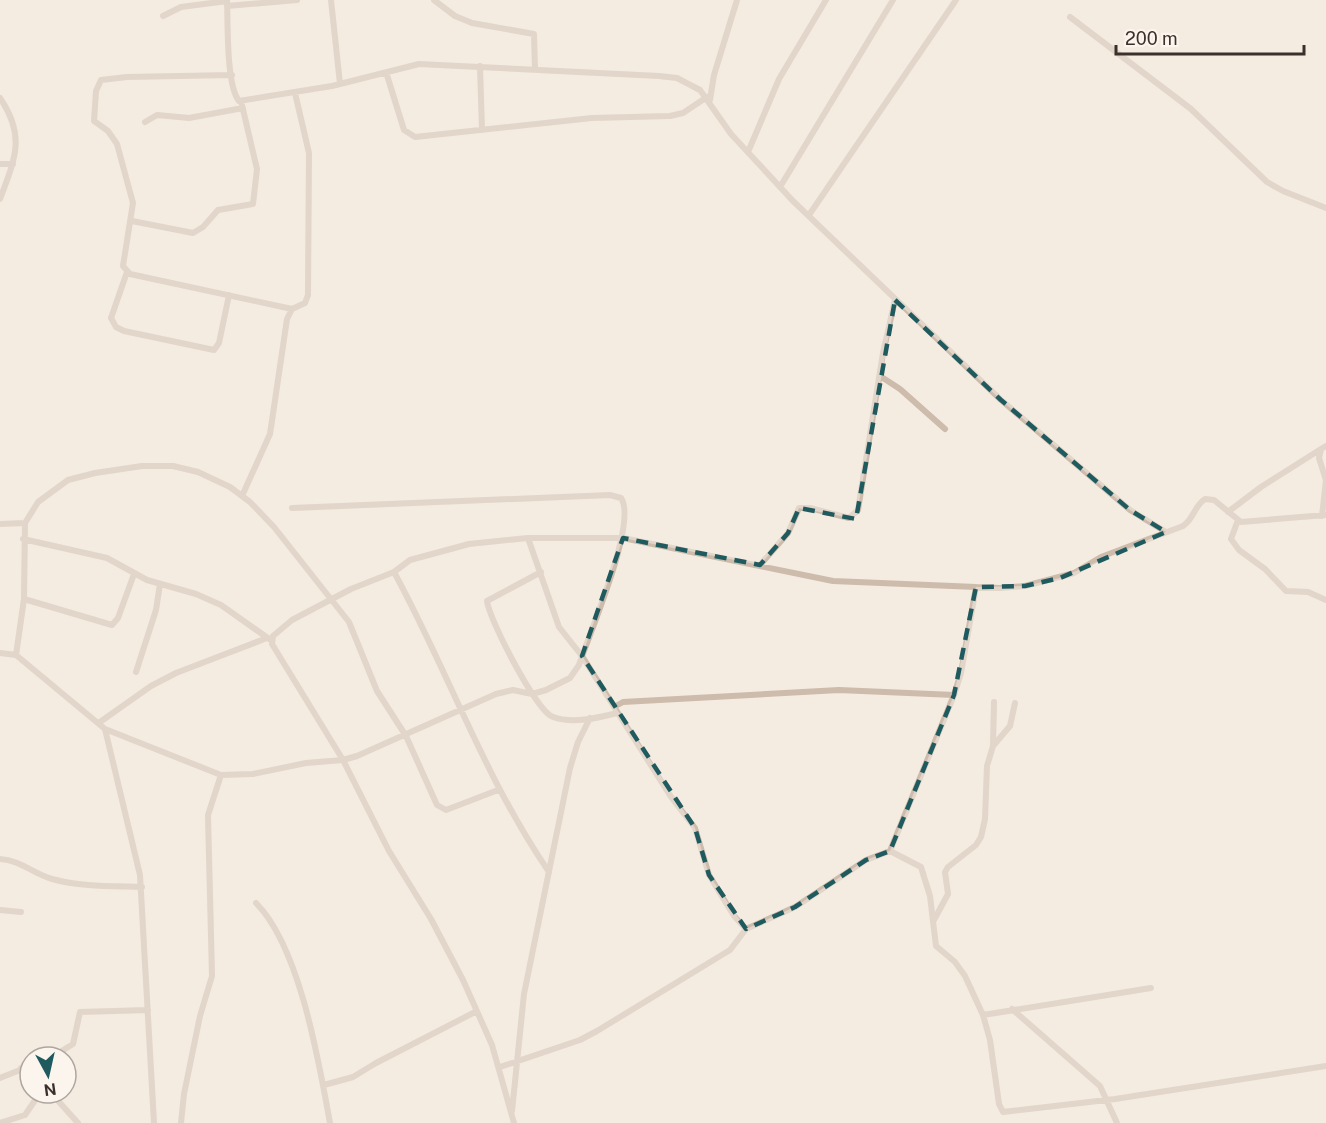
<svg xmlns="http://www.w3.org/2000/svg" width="1326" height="1123" viewBox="0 0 1326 1123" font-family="'Public Sans',sans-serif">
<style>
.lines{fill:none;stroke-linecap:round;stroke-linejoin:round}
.minor{stroke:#cdbbac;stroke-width:6}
.marked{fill:none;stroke:#1f5a5e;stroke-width:4.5;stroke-dasharray:12 8;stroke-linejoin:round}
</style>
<rect width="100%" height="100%" fill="#f4ebe1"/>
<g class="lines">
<!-- minor -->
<path class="minor" d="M 227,0 C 228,22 226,85 239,101 L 332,86 L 419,64 L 659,76 L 677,78 L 700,90 L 731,134 L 793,201 L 1001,400 L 1130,510 L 1166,532
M 331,0 L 340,84
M 434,0 L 455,16 L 472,23 L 534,34 L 535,69
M 227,6 L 297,0
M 163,16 L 181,7 L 227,1
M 1070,17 L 1191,109 L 1267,182 L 1283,191 L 1326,208
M 480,66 L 482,130
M 386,72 L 404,130 L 415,137 L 592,118 L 670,116 L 683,113 L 707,97
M 232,75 L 127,77 L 101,80 L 96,91 L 94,121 L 108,131 L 117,144 L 133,203 L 123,266 L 130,274 L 292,309
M 0,98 C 26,136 15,159 0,199
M 710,100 L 714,75 L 737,0
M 145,122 L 157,115 L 189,118 L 243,108
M 748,152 L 779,79 L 826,0
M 0,164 L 13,164
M 780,187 L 893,0
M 809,215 L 956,0
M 132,221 L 193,233 L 203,227 L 218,210 L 253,204 L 257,169 L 241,101
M 127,272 L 111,318 L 116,327 L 124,331 L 214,350 L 219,343 L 229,295
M 880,376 L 900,389 L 945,429
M 242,496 L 270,434 L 287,319 L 292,309 L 305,303 L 308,295 L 309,153 L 295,93
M 1228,512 L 1261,487 L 1321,449
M 1322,516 L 1326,480 L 1319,458 L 1321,449 L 1326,446
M 1238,520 L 1231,539 L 1239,550 L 1265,569 L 1286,591 L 1308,592 L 1326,600
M 0,524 L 25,523
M 528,538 L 559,627 L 582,656 L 671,797 L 695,828 L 709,875 L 734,916 L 746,929
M 23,539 L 107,558 L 147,580 L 196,594 L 221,605 L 272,641
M 760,565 L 788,533 L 799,508 L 810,508 L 849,518 L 858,510 L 883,353 L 895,300
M 394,572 C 448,671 485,779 549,872
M 541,572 L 487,601 C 489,619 536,711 553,717 C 572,724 598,718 617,713
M 24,599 L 112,625 L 118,618 L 134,574
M 0,653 L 16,655
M 136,672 L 156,610 L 160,584
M 614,707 L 623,702 L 839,690 L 954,695
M 100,722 L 151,686 L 176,673 L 267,638
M 105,729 L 221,775 L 253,774 L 306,763 L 343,760 L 357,756 L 496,694 L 513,690 L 532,694 L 546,690 L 570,678 L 579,665 C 589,634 638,522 621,498 L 610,495 L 292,508
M 993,746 L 1010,726 L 1015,703
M 890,851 L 954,695 L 961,673 L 976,587
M 0,859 C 20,860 34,874 52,879 C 81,887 112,886 142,887
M 256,903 C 300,947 319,1063 330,1123
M 0,910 L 21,912
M 934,920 L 948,894 L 945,872 L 948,867 L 976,845 L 981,837 L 985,819 L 987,766 L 993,746 L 994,702
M 1151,988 L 983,1015 L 990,1040 L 999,1104 L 1003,1112 L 1115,1099 L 1326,1066
M 1012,1009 L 1100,1086 L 1117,1123
M 52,1057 L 73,1044 L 80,1012 L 148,1010
M 500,1067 L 580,1040 L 597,1031 L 730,950 L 746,929 L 795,907 L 866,860 L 890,851 L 921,867 L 930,896 L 936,946 L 955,962 L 965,976 L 983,1015
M 21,1068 L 30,1079
M 0,1078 L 30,1066
M 324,1085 L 353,1077 L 376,1063 L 477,1011
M 51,1093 L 78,1123
M 512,1111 L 524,994 L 570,768 L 578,742 L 590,718
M 0,1123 L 25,1115 L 40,1093
M 154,1123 L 140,875 L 105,729 L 16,655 L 24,599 L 25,523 L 38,502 L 68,480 L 95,473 L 142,466 L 173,466 L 198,472 L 230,487 L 250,502 L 274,527 L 349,622 L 377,691 L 406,736 L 437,805 L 446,810 L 498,790
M 181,1123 L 184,1094 L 200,1016 L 212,976 L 208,815 L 221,775
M 514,1123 L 492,1045 L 463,980 L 431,919 L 389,851 L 343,760 L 272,644 L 273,636 L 292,620 L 351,589 L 394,572 L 410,560 L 469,544 L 528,538 L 623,538 L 833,581 L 1000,588 L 1025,586 L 1074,573 L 1101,557 L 1183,526 C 1194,519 1194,506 1205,499 L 1214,500 L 1241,522 L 1326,515"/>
</g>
<!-- marked area -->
<path d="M0 0H1326V1123H0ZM 895,300 L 1001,400 L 1130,510 L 1166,532 L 1060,578 L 1025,586 L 976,587 L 954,695 L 890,851 L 866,860 L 795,907 L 746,929 L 709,875 L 695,828 L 582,656 L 623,538 L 760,565 L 788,533 L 799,508 L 856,519 Z" fill="#f4ebe1" fill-opacity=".55" fill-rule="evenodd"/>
<path class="marked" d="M 895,300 L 1001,400 L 1130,510 L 1166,532 L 1060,578 L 1025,586 L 976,587 L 954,695 L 890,851 L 866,860 L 795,907 L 746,929 L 709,875 L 695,828 L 582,656 L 623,538 L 760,565 L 788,533 L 799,508 L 856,519 Z"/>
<!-- north arrow -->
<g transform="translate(48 1075) rotate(172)"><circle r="28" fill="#fbf5ee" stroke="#aea6a0" stroke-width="1.5"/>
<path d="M0-4.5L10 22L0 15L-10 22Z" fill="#1f5a5e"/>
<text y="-9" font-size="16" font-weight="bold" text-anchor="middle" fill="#3b302b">N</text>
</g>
<!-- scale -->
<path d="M1116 45v9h188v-9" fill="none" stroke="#3b302b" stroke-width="3"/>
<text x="1125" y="45" font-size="18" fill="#3b302b" stroke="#fbf5ee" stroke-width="4.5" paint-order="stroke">200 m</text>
</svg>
